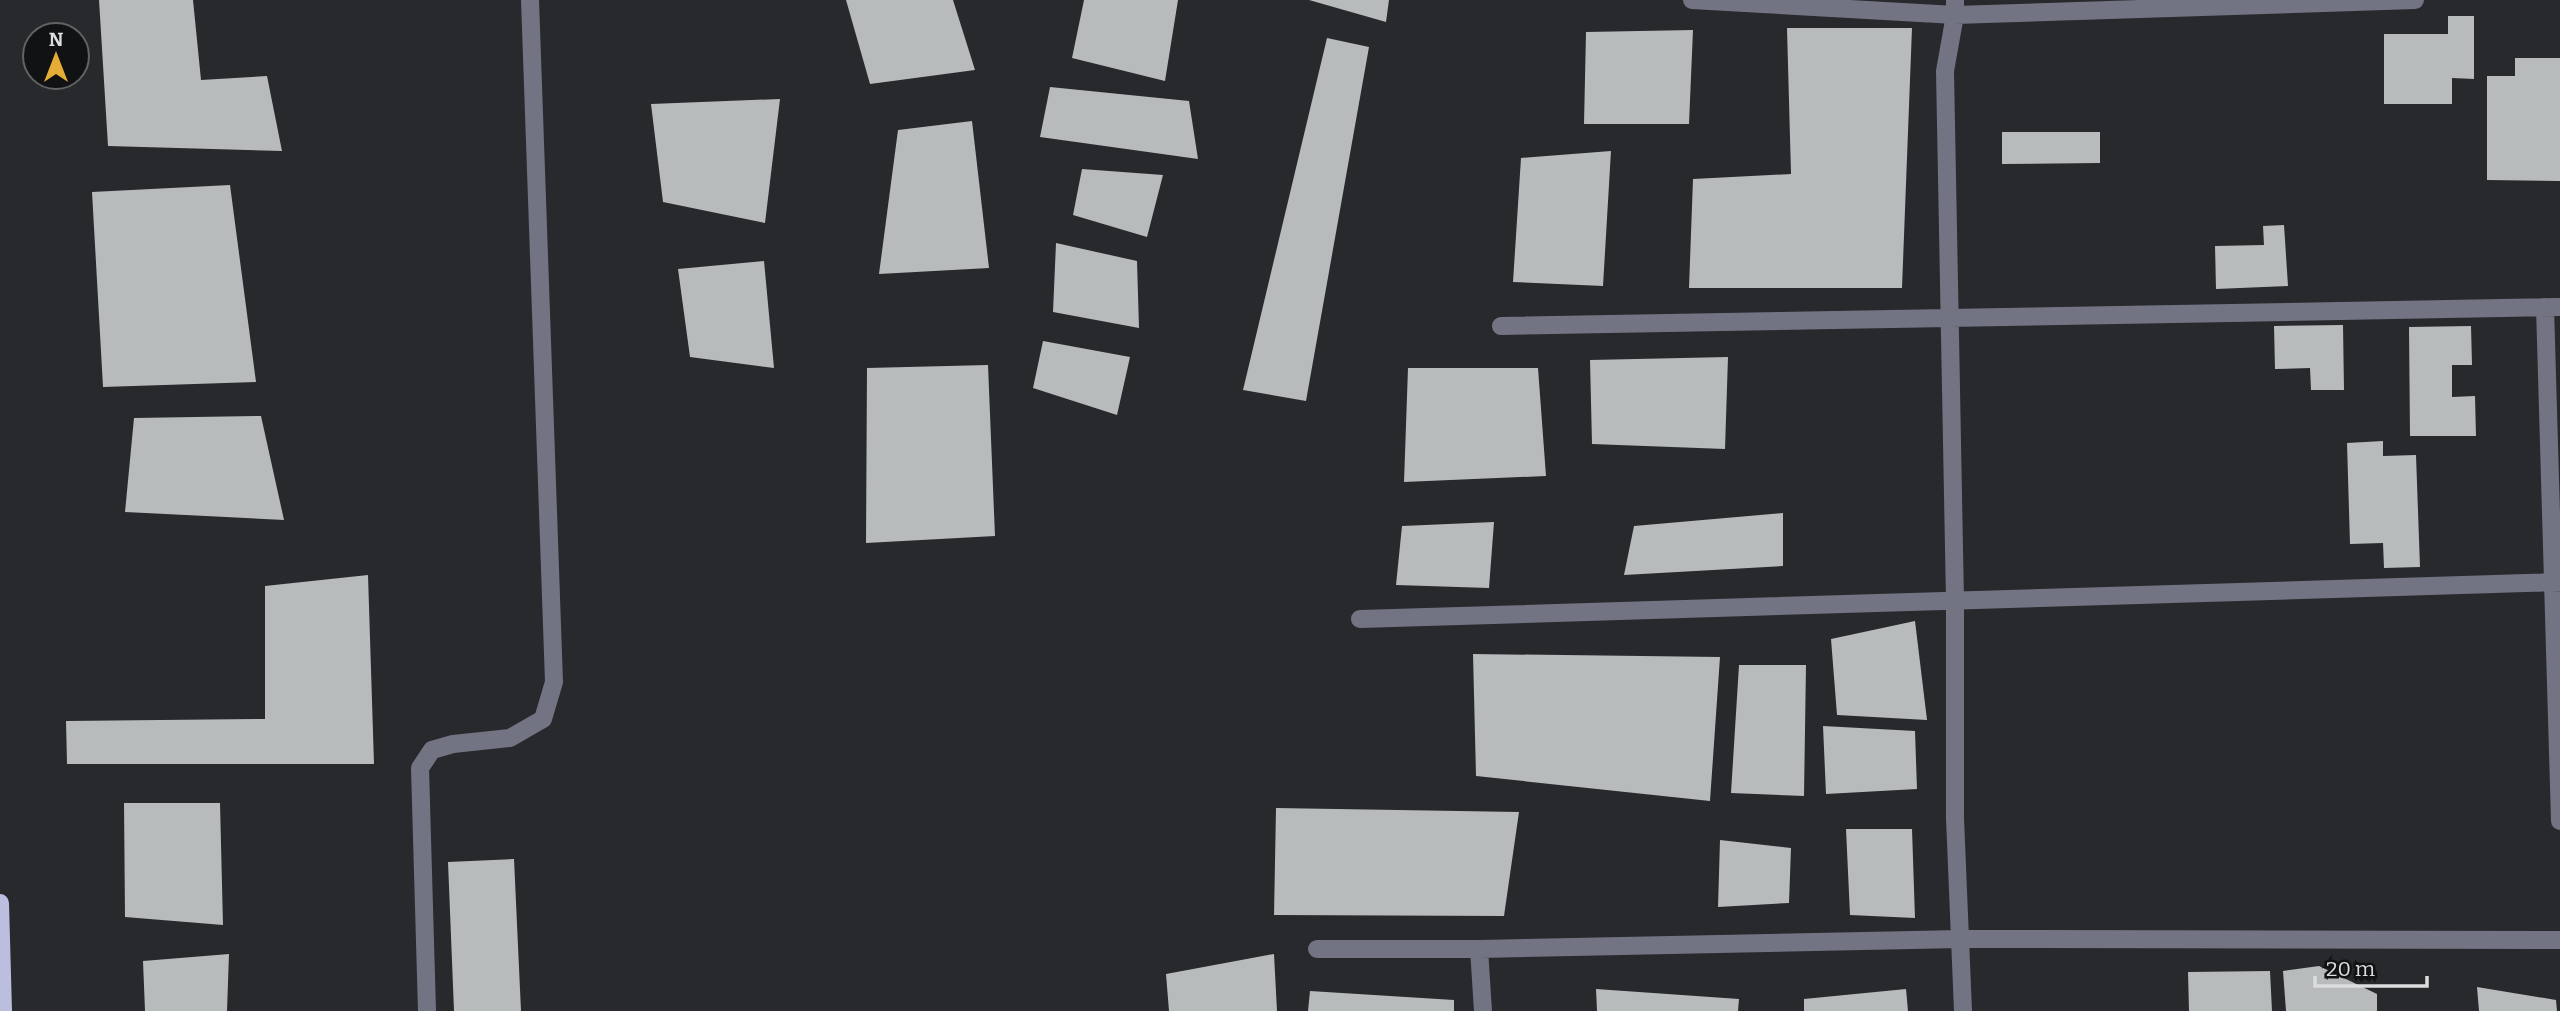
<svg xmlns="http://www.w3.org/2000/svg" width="2560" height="1011" viewBox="0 0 2560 1011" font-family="Bitter,serif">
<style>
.building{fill:#b7bbbc}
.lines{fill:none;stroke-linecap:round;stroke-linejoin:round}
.minor{stroke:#727483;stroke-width:18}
.major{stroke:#bbbedf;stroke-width:18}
</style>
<rect width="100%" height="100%" fill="#27292c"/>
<!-- building -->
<path class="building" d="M 99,0 L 193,0 L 201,80 L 267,76 L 282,151 L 108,146 Z
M 846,0 L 953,0 L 975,70 L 870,84 Z
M 1084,0 L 1178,0 L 1165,81 L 1072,58 Z
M 1309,0 L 1389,0 L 1386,22 Z
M 2448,16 L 2474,16 L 2474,79 L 2452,78 L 2452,104 L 2384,104 L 2384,34 L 2448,34 Z
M 1787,28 L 1912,28 L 1902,288 L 1689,288 L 1693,179 L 1791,174 Z
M 1693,30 L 1689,124 L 1584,124 L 1586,32 Z
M 1327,38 L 1369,47 L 1306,401 L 1243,390 Z
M 2515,58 L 2560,58 L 2560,181 L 2487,180 L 2487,76 L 2515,76 Z
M 1050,87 L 1189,101 L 1198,159 L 1040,137 Z
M 780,99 L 765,223 L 663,202 L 651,104 Z
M 972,121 L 989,268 L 879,274 L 898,130 Z
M 2002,132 L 2100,132 L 2100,163 L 2002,164 Z
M 1611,151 L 1603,286 L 1513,282 L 1521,158 Z
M 1082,169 L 1163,175 L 1147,237 L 1073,215 Z
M 230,185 L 256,382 L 103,387 L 92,192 Z
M 2284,225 L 2288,286 L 2216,289 L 2215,246 L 2264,245 L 2263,226 Z
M 1056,243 L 1137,261 L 1139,328 L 1053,312 Z
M 764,261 L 774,368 L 690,357 L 678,269 Z
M 2343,325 L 2344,390 L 2311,390 L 2310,368 L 2275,369 L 2274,326 Z
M 2471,326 L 2472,365 L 2452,365 L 2452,397 L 2475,396 L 2476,436 L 2410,436 L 2409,327 Z
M 1043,341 L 1130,357 L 1117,415 L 1033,388 Z
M 1728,357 L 1725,449 L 1592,444 L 1590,360 Z
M 988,365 L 995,536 L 866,543 L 867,368 Z
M 1408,368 L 1538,368 L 1546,476 L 1404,482 Z
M 261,416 L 284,520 L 125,512 L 134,418 Z
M 2383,441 L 2383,456 L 2416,455 L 2420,567 L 2384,568 L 2383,543 L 2350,544 L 2347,443 Z
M 1783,513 L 1783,566 L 1624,575 L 1634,526 Z
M 1494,522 L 1489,588 L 1396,585 L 1402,526 Z
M 368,575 L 374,764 L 67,764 L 66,721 L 265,719 L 265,586 Z
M 1915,621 L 1927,720 L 1837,715 L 1831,639 Z
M 1473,654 L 1720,657 L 1710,801 L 1476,776 Z
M 1739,665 L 1806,665 L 1804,796 L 1731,793 Z
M 1823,726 L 1915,731 L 1917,789 L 1826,794 Z
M 124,803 L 220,803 L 223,925 L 125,917 Z
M 1276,808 L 1519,812 L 1504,916 L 1274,915 Z
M 1846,829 L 1912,829 L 1915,918 L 1850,915 Z
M 1720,840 L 1791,848 L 1789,903 L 1718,907 Z
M 514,859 L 521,1011 L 454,1011 L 448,862 Z
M 229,954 L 227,1011 L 145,1011 L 143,961 Z
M 1274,954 L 1277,1011 L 1169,1011 L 1166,974 Z
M 2319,966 L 2377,994 L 2377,1011 L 2286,1011 L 2283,971 Z
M 2270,971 L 2272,1011 L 2189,1011 L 2188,972 Z
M 2477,987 L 2556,1000 L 2557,1011 L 2479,1011 Z
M 1596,989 L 1739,999 L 1738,1011 L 1597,1011 Z
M 1906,989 L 1908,1011 L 1804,1011 L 1804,999 Z
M 1310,991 L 1454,1000 L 1454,1011 L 1308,1011 Z"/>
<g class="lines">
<!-- minor -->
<path class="minor" d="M 1692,0 L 1955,15 L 1955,0
M 2545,307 L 2560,821
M 1501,326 L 2560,307
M 1360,619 L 2560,582
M 1317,949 L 1479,949 L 1961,939 L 2560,940
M 1479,949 L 1483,1011
M 427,1011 L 420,768 L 432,750 L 453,744 L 510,738 L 543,719 L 554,682 L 530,0
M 1963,1011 L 1955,818 L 1955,601 L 1945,71 L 1955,15 L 2415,0"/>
<!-- major -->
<path class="major" d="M 0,903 L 3,1011"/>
</g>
<!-- north arrow -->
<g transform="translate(56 56)"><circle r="33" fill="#111213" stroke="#626364" stroke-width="2"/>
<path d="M0-5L12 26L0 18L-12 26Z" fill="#e5ad35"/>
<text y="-10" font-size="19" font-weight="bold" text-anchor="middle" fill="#dbddde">N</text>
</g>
<!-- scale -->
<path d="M2315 976v10h112v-10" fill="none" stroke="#dbddde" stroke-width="3.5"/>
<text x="2326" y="976" font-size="21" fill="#dbddde" stroke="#111213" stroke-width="5" paint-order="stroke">20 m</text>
</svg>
